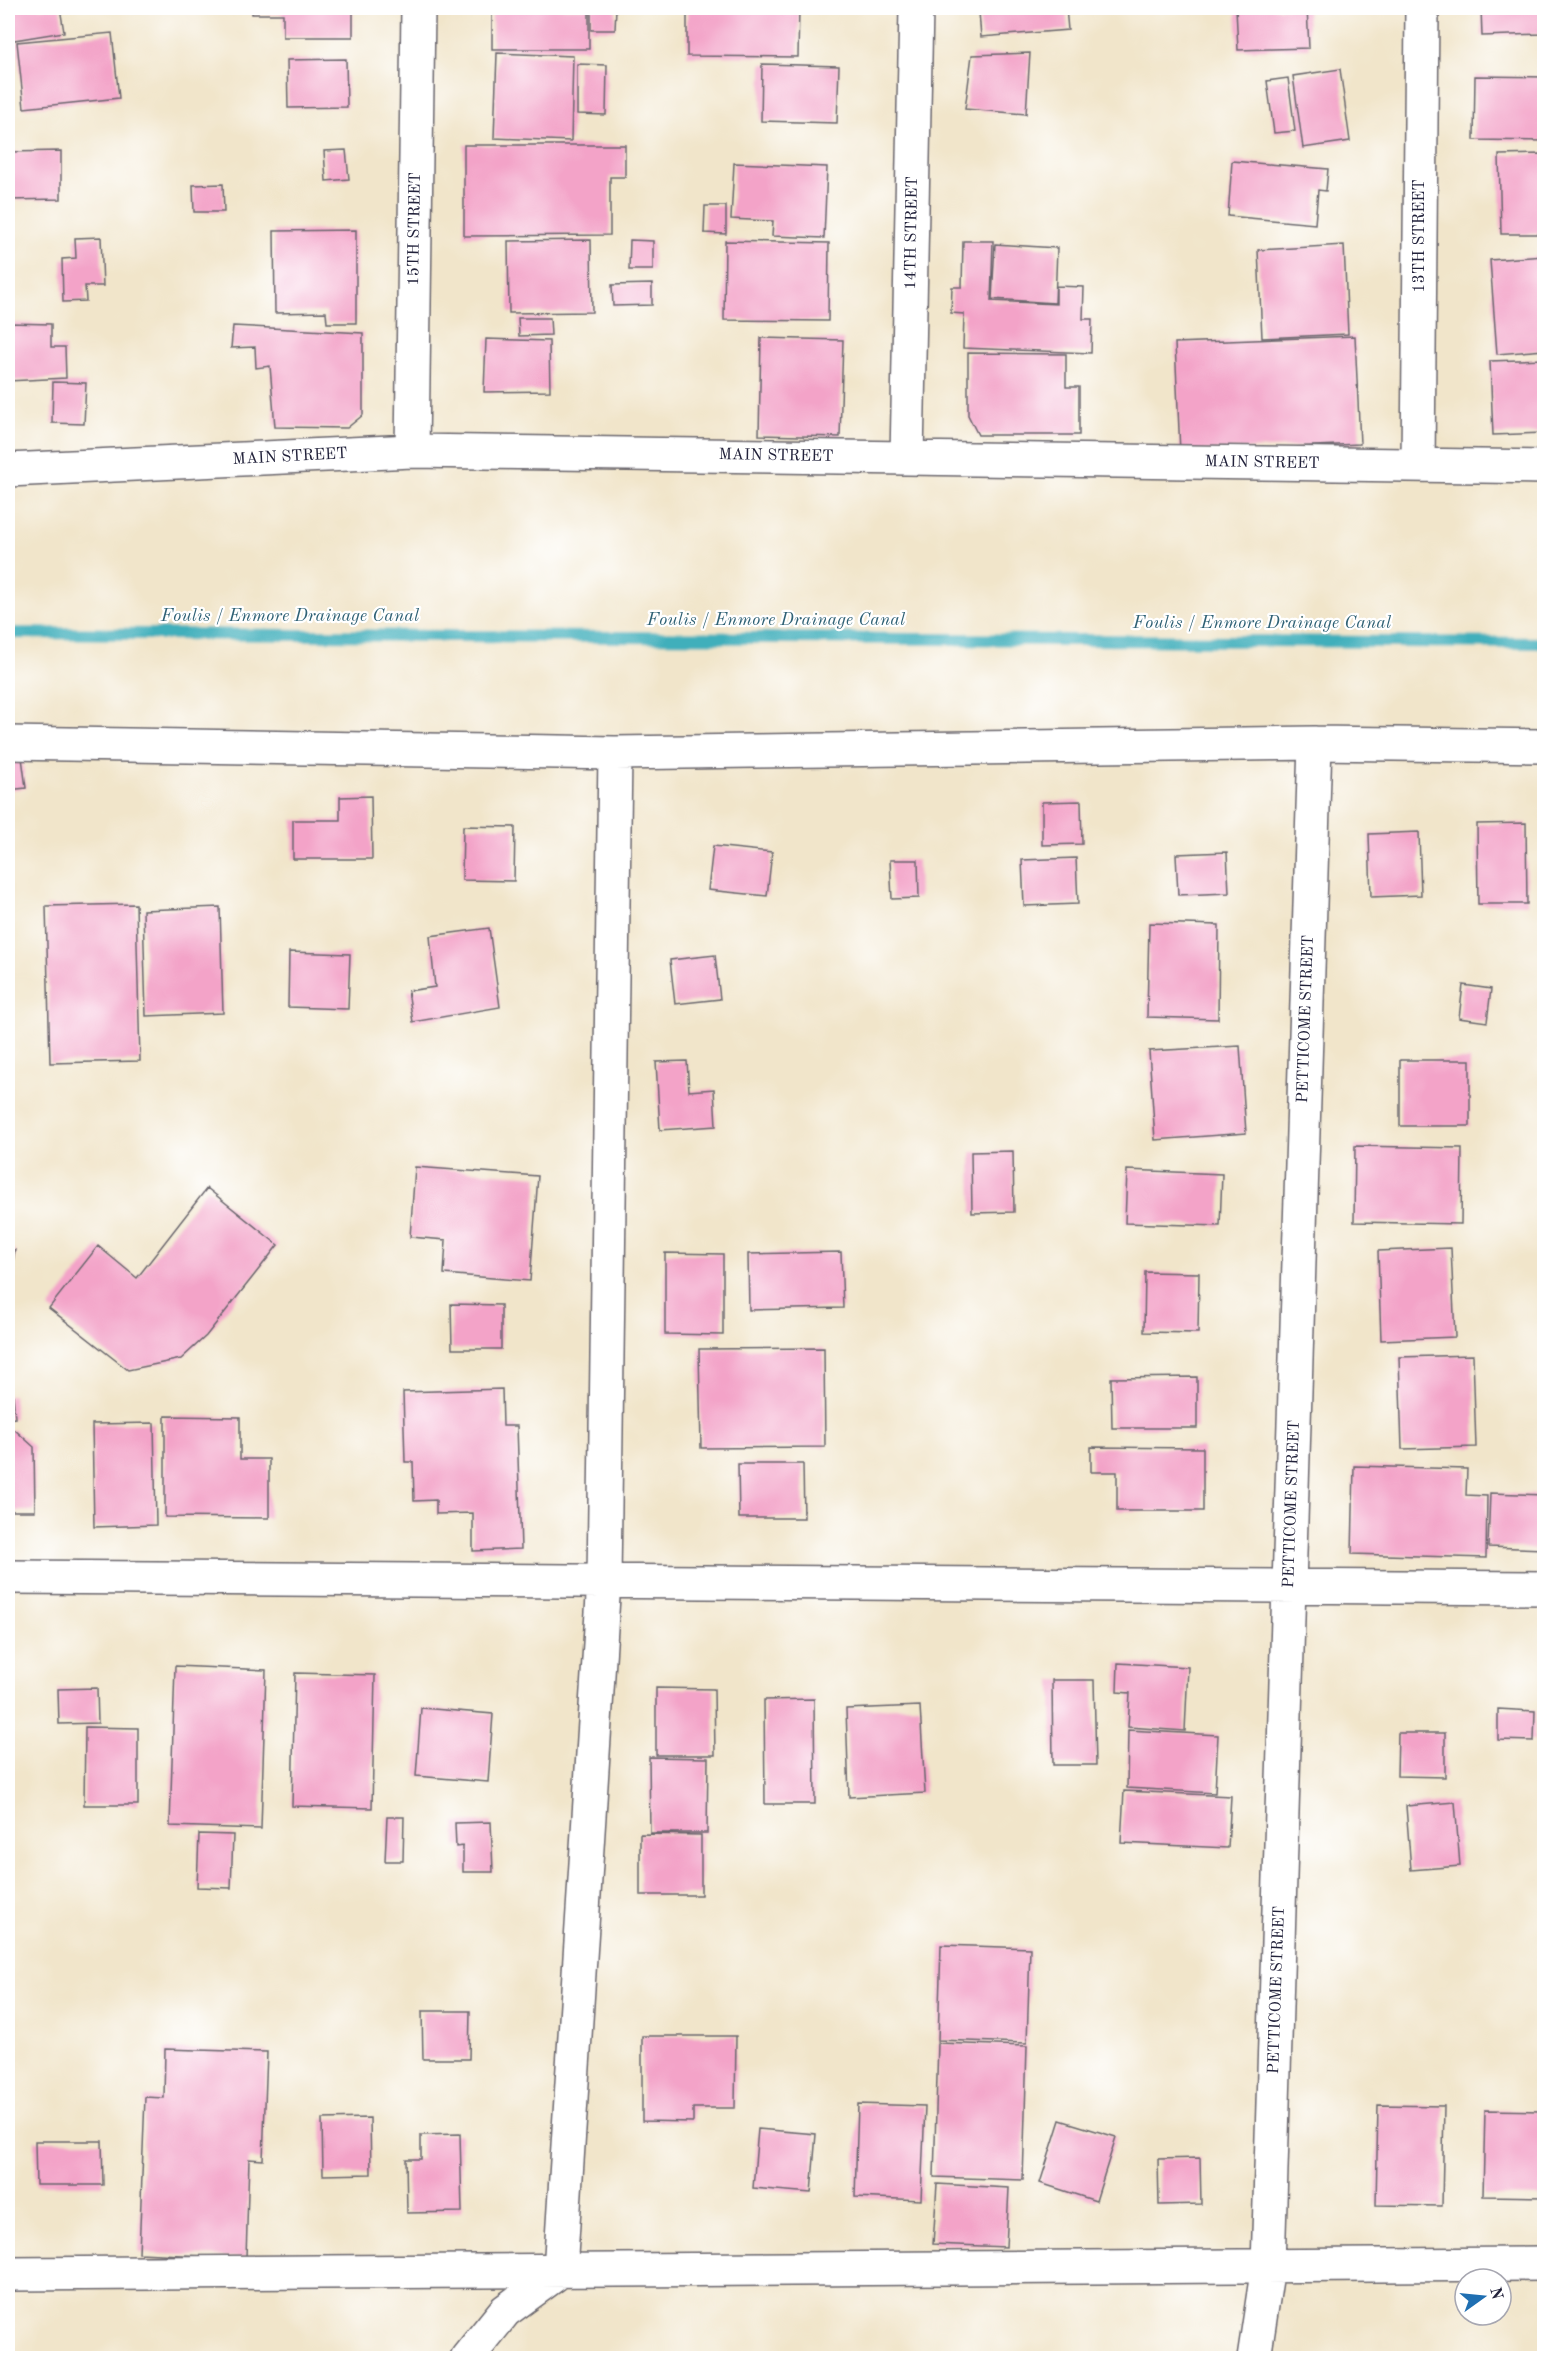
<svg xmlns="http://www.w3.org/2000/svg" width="1552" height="2366" viewBox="0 0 1552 2366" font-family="'Old Standard TT',serif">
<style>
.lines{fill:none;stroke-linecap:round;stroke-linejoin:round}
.stream{stroke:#3fafbb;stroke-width:12}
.building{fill:#f3a3c8}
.minor-casing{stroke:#6a666d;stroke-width:36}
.minor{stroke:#fff;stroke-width:33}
.labels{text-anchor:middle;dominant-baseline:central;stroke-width:4.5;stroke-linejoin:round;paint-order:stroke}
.street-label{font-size:16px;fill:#22223b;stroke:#fff}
.water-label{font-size:18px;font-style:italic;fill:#2f6175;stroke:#fff}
</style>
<rect width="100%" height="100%" fill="#fff"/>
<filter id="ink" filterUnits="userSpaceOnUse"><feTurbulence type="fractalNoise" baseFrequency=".0167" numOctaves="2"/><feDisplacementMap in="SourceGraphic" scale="12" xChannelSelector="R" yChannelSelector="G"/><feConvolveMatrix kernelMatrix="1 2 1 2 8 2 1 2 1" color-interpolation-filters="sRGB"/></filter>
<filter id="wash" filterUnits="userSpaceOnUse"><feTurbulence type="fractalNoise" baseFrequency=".008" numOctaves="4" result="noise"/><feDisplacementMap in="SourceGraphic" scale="24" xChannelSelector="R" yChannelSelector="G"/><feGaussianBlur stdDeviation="1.35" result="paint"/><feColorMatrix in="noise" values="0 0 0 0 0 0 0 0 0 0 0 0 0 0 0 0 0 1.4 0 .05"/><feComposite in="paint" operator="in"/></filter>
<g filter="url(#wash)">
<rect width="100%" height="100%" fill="#f1e5ca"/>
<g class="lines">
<!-- stream -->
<path class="stream" d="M 8,633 L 1544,643"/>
</g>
<g id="blocks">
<!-- building -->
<path class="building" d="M 8,8 L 60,8 L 64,32 L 8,41 Z
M 252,8 L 353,8 L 353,37 L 283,37 L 283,14 L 252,14 Z
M 492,8 L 589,8 L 589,49 L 492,49 Z
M 591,8 L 616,8 L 615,30 L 591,30 Z
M 687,8 L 799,8 L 798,57 L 687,56 Z
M 968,8 L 1066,8 L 1068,30 L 981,37 L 979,12 L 969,13 Z
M 1236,8 L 1307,8 L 1309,48 L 1238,50 Z
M 1481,8 L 1544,8 L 1544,34 L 1482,36 Z
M 112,33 L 119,98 L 24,108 L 17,42 Z
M 497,53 L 573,56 L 571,141 L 494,138 Z
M 1030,53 L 1026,114 L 965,109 L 972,55 Z
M 346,59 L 347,107 L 288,108 L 287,60 Z
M 577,64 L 607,65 L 606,115 L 577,114 Z
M 762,64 L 839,66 L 837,123 L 761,121 Z
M 1340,69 L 1350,141 L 1303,148 L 1293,76 Z
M 1475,76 L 1544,77 L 1544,141 L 1474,140 Z
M 1288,78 L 1295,131 L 1274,133 L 1267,81 Z
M 464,145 L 625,145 L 625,177 L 610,177 L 610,235 L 464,236 Z
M 346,150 L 349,179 L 326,181 L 324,151 Z
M 61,151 L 61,199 L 8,200 L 8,152 Z
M 1544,154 L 1544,234 L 1501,234 L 1499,155 Z
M 1232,161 L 1328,169 L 1326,191 L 1318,190 L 1315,224 L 1228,216 Z
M 734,163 L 827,167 L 824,238 L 772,236 L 773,221 L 731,219 Z
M 223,184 L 224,212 L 194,212 L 193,185 Z
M 705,206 L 726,206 L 726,234 L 704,233 Z
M 356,230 L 356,323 L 327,323 L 326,312 L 275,313 L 274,231 Z
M 101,237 L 103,286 L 85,286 L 86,301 L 63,302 L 62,259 L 76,258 L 75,238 Z
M 591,240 L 592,312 L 509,313 L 508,241 Z
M 630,240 L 653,241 L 653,270 L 629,270 Z
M 725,241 L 829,243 L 828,321 L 724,320 Z
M 963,241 L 993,241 L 991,301 L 1056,304 L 1056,286 L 1084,287 L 1083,319 L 1092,319 L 1091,353 L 963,348 L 964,314 L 951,313 L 952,287 L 962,287 Z
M 995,244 L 1057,248 L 1055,303 L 992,299 Z
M 1344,245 L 1348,334 L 1262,338 L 1258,250 Z
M 1544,256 L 1544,350 L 1497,354 L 1490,260 Z
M 652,284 L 652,305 L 613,306 L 612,285 Z
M 518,318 L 550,318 L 551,335 L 519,336 Z
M 8,323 L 51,324 L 51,347 L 65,347 L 66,378 L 8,381 Z
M 233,326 L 363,333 L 363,415 L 347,428 L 275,427 L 270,366 L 256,368 L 255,347 L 231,348 Z
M 1355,336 L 1360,444 L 1180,452 L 1175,343 Z
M 761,338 L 843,340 L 840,437 L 759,435 Z
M 486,339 L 549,341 L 550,391 L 484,392 Z
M 968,353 L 1066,354 L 1066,387 L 1079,387 L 1079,435 L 978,435 L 968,415 Z
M 1544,359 L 1544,433 L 1493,435 L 1490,361 Z
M 53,382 L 86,383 L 84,424 L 52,423 Z
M 21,750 L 26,788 L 8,790 L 8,752 Z
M 371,796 L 372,859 L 293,859 L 293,820 L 340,820 L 340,797 Z
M 1081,801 L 1082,844 L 1042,845 L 1042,802 Z
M 1526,823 L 1527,904 L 1478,904 L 1477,824 Z
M 463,826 L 515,827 L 514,881 L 462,880 Z
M 1419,832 L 1421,895 L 1371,897 L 1369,834 Z
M 713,846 L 772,852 L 767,896 L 708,890 Z
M 1227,852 L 1229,893 L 1178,895 L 1176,854 Z
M 1076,858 L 1078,904 L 1024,906 L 1022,860 Z
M 890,860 L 918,860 L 919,898 L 892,899 Z
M 136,904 L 140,1061 L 50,1063 L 46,906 Z
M 220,907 L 223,1013 L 146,1016 L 143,910 Z
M 1149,923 L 1219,925 L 1218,1019 L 1147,1017 Z
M 489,928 L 500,1007 L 413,1022 L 408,991 L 435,987 L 430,936 Z
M 289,952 L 350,954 L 348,1009 L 288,1007 Z
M 715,955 L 720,999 L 675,1004 L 670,960 Z
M 1463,985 L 1491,989 L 1487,1022 L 1459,1018 Z
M 1240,1046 L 1246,1133 L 1155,1140 L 1149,1051 Z
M 1400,1060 L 1470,1060 L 1470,1126 L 1400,1126 Z
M 687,1061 L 689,1091 L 714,1089 L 716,1126 L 660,1130 L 656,1062 Z
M 1355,1146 L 1462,1148 L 1461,1224 L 1354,1222 Z
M 1013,1151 L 1014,1212 L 972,1213 L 971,1152 Z
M 415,1167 L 538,1176 L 530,1281 L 444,1274 L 446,1240 L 410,1237 Z
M 1127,1170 L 1222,1174 L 1220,1226 L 1125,1223 Z
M 207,1188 L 278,1245 L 206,1336 L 181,1359 L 128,1370 L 49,1308 L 98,1246 L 137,1278 Z
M 1451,1248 L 1455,1337 L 1381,1340 L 1378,1251 Z
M 8,1249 L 15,1250 L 9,1287 L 8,1287 Z
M 841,1252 L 843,1308 L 749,1310 L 748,1254 Z
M 665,1253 L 723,1254 L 723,1335 L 665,1334 Z
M 1145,1272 L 1199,1273 L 1198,1333 L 1144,1332 Z
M 451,1304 L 501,1305 L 501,1349 L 452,1349 Z
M 824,1348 L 825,1447 L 701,1448 L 699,1349 Z
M 1473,1355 L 1476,1447 L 1402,1449 L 1399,1357 Z
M 1197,1377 L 1197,1428 L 1112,1428 L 1111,1378 Z
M 502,1389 L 503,1426 L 517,1426 L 521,1549 L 473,1551 L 473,1513 L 436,1514 L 436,1500 L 414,1501 L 413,1462 L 405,1462 L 403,1392 Z
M 13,1395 L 15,1418 L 8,1419 L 8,1396 Z
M 165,1416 L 240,1417 L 240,1459 L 269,1459 L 269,1518 L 165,1517 Z
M 154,1423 L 156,1525 L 94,1527 L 92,1424 Z
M 8,1430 L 15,1430 L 34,1447 L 35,1511 L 8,1511 Z
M 1091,1447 L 1203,1448 L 1203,1511 L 1117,1511 L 1117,1472 L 1091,1472 Z
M 738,1464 L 803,1464 L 804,1518 L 739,1518 Z
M 1354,1466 L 1467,1469 L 1466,1495 L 1487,1496 L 1486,1558 L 1352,1554 Z
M 1490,1493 L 1544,1495 L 1544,1549 L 1488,1547 Z
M 1118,1663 L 1188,1667 L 1185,1731 L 1128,1727 L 1130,1693 L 1117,1692 Z
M 175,1666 L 266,1670 L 261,1829 L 170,1826 Z
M 295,1673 L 375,1675 L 372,1808 L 292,1806 Z
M 1052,1680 L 1094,1680 L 1096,1765 L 1053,1765 Z
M 97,1688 L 98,1723 L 59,1724 L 58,1689 Z
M 656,1688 L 714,1689 L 715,1755 L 656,1755 Z
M 814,1699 L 815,1804 L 765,1804 L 764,1700 Z
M 920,1706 L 925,1793 L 849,1797 L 846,1709 Z
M 421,1708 L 493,1714 L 488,1782 L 416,1776 Z
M 1498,1709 L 1535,1711 L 1534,1741 L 1498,1740 Z
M 85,1727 L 138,1728 L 138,1805 L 84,1805 Z
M 1128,1730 L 1218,1735 L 1215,1793 L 1127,1788 Z
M 1398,1733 L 1445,1733 L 1445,1777 L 1397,1776 Z
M 649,1757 L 708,1758 L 707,1833 L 650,1833 Z
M 1124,1791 L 1231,1796 L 1228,1848 L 1121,1843 Z
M 1455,1802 L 1460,1866 L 1411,1870 L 1406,1806 Z
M 387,1817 L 404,1817 L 403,1861 L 385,1861 Z
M 491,1822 L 493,1872 L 463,1872 L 463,1846 L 456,1847 L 455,1823 Z
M 199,1834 L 233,1835 L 231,1888 L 197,1887 Z
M 640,1834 L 701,1835 L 701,1895 L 640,1895 Z
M 941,1945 L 1030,1948 L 1027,2043 L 938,2040 Z
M 422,2011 L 470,2011 L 469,2059 L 423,2059 Z
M 642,2036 L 736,2036 L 735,2108 L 693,2108 L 693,2122 L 642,2121 Z
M 938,2043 L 1027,2046 L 1023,2180 L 934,2177 Z
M 165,2049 L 267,2052 L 263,2160 L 249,2159 L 246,2258 L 139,2253 L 145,2097 L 164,2098 Z
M 858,2104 L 925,2106 L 921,2200 L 855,2197 Z
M 1378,2105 L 1444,2106 L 1442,2206 L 1376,2205 Z
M 1485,2110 L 1540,2111 L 1540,2144 L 1544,2144 L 1544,2197 L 1483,2196 Z
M 370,2118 L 371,2174 L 323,2175 L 322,2119 Z
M 1060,2120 L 1116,2137 L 1096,2201 L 1040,2183 Z
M 758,2129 L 816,2134 L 811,2193 L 753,2188 Z
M 460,2134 L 462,2212 L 407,2213 L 406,2159 L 421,2159 L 421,2135 Z
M 35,2141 L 102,2141 L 103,2185 L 36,2185 Z
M 1200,2158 L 1201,2204 L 1159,2205 L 1158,2159 Z
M 937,2184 L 1009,2188 L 1006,2247 L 933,2244 Z"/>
</g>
</g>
<g filter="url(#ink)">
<use href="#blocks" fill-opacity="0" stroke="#6a666d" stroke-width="1.5"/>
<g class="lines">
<defs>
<path id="minor" d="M 412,451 L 418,8
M 907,458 L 916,8
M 1418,465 L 1422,8
M 8,470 L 412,451 L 1544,467
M 8,743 L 615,753 L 1315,743 L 1544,746
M 8,1577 L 1544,1588
M 8,2274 L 1544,2264
M 467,2358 L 505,2311 L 560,2271 L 604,1581 L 615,753
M 1254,2358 L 1268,2266 L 1315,743"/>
</defs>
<!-- minor casing -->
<use href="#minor" class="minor-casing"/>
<!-- minor -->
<use href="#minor" class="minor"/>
</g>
</g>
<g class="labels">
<!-- street labels -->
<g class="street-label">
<text transform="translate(415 229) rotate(-89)">15TH STREET</text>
<text transform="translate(912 233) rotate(-89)">14TH STREET</text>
<text transform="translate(1420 236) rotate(-90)">13TH STREET</text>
<text transform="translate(776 456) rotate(1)">MAIN STREET</text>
<text transform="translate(290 457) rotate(-3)">MAIN STREET</text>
<text transform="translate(1262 463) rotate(1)">MAIN STREET</text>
<text transform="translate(1306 1019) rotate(-88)">PETTICOME STREET</text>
<text transform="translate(1292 1504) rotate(-88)">PETTICOME STREET</text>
<text transform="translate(1277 1990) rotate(-88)">PETTICOME STREET</text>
</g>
<!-- water labels -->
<g class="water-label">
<text x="290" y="616">Foulis / Enmore Drainage Canal</text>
<text x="776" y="620">Foulis / Enmore Drainage Canal</text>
<text x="1262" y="623">Foulis / Enmore Drainage Canal</text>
</g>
</g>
<!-- margin -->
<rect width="1552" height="2366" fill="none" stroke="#fff" stroke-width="30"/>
<!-- north arrow -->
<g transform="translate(1483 2297) rotate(75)"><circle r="28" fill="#ffffff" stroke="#a7a7b1" stroke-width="1.5"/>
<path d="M0-4.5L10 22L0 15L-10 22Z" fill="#1f6fb2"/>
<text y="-9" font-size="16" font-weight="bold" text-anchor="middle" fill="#22223b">N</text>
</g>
</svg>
